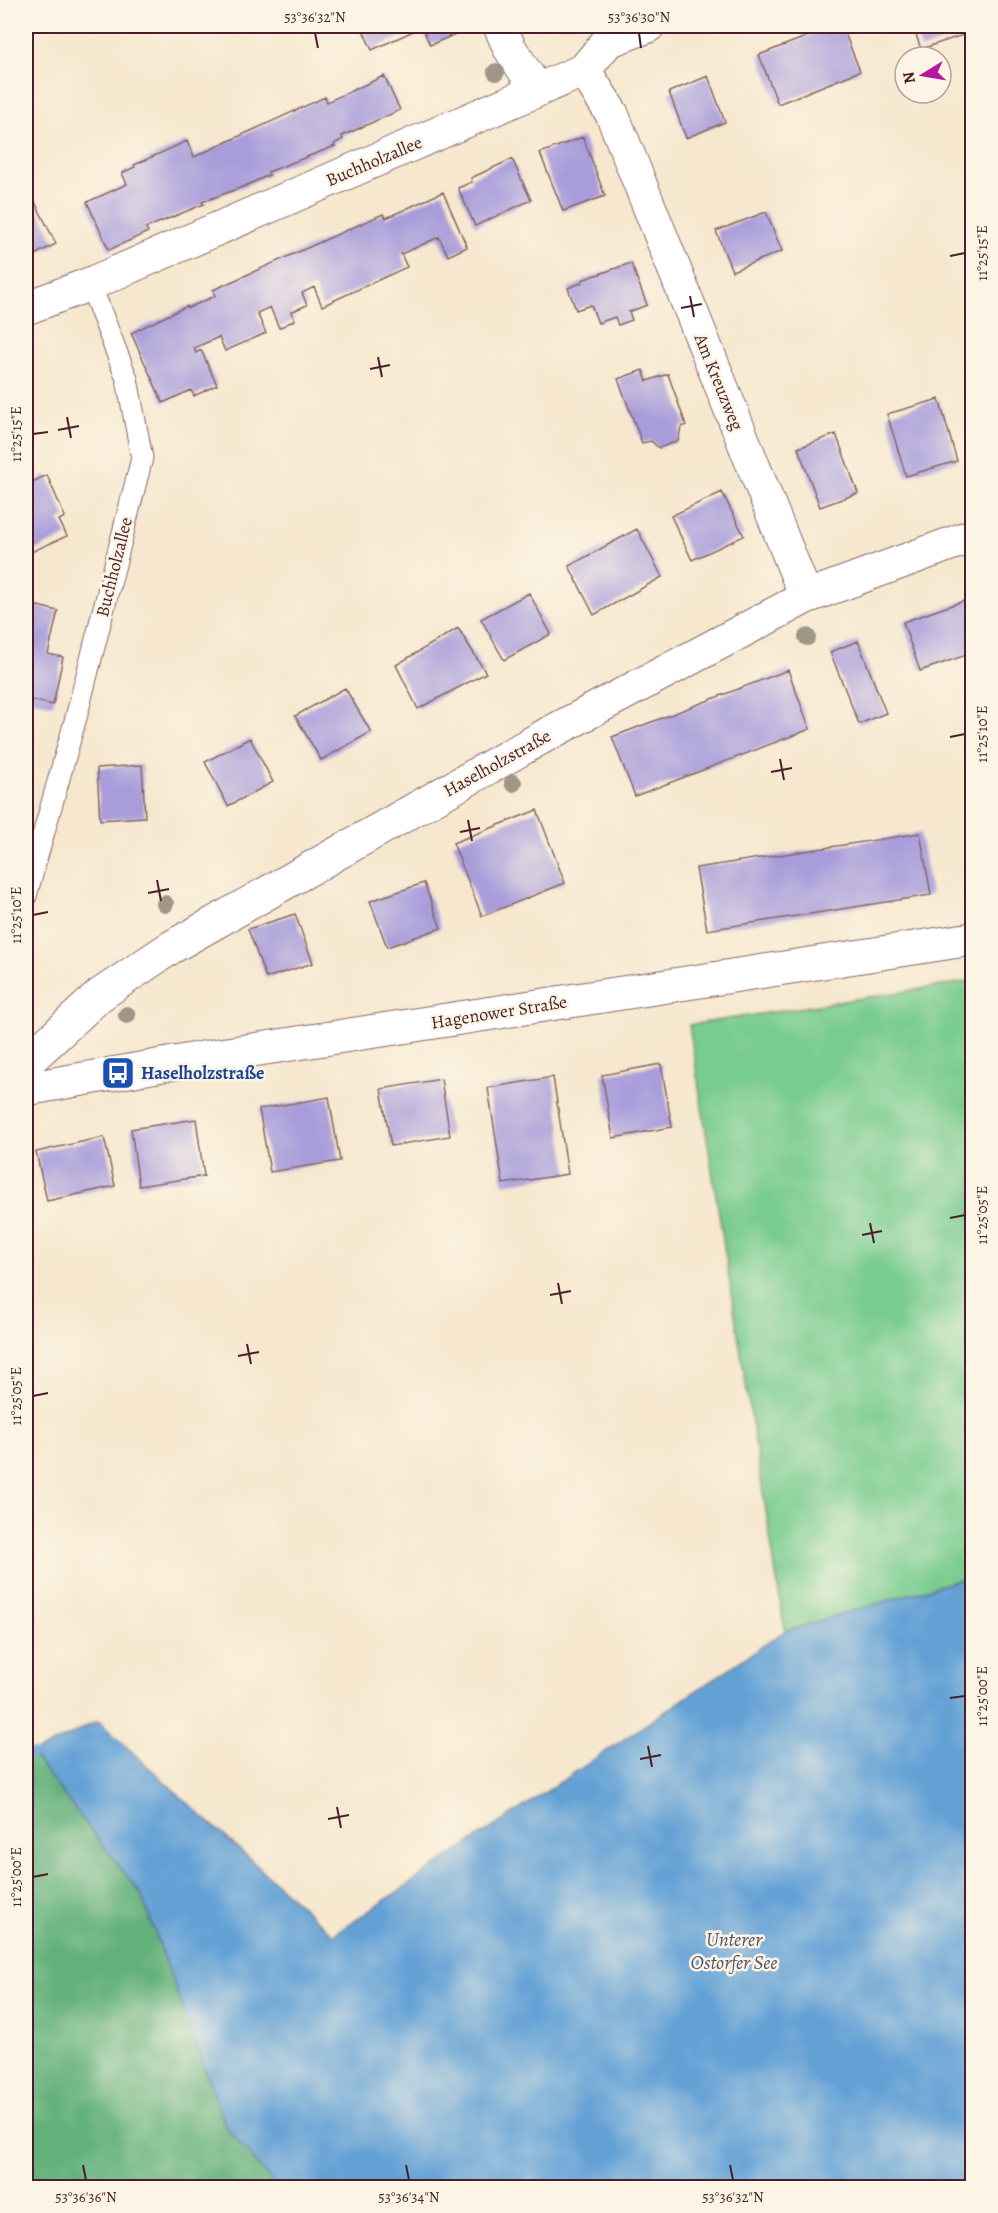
<svg xmlns="http://www.w3.org/2000/svg" width="998" height="2213" viewBox="0 0 998 2213" font-family="Alegreya,serif">
<style>
.green{fill:#79cc8f;stroke:#62765d;stroke-width:1.5}
.forest{fill:#62b07a;stroke:#566852;stroke-width:1.5}
.water{fill:#63a1d5;stroke:#566080;stroke-width:1.5}
.lines{fill:none;stroke-linecap:round;stroke-linejoin:round}
.stream{stroke:#63a1d5;stroke-width:10}
.building{fill:#a89dda}
.service-casing{stroke:#866564;stroke-width:23}
.minor-casing{stroke:#866564;stroke-width:35}
.service{stroke:#fff;stroke-width:21}
.minor{stroke:#fff;stroke-width:33}
.tree{fill:#9f9685}
.ticks{fill:none;stroke:#4a1f2b;stroke-width:2}
.labels{text-anchor:middle;dominant-baseline:central;stroke-width:5;stroke-linejoin:round;paint-order:stroke}
.street-label{font-size:18px;fill:#4a1f2b;stroke:#fcf5e5}
.transit-label{font-size:18px;font-weight:bold;fill:#164399;stroke:#fcf5e5;text-anchor:start}
.water-label{font-size:20px;font-style:italic;fill:#54536f;stroke:#fcf5e5}
.neatline{fill:none;stroke:#4a1f2b;stroke-width:2}
.ticks-label{font-size:15px;text-anchor:middle;fill:#4a1f2b}
</style>
<rect width="100%" height="100%" fill="#fcf5e5"/>
<filter id="ink" filterUnits="userSpaceOnUse"><feTurbulence type="fractalNoise" baseFrequency=".0167" numOctaves="2"/><feDisplacementMap in="SourceGraphic" scale="12" xChannelSelector="R" yChannelSelector="G"/><feConvolveMatrix kernelMatrix="1 2 1 2 8 2 1 2 1" color-interpolation-filters="sRGB"/></filter>
<filter id="wash" filterUnits="userSpaceOnUse"><feTurbulence type="fractalNoise" baseFrequency=".008" numOctaves="4" result="noise"/><feDisplacementMap in="SourceGraphic" scale="24" xChannelSelector="R" yChannelSelector="G"/><feGaussianBlur stdDeviation="1.35" result="paint"/><feColorMatrix in="noise" values="0 0 0 0 0 0 0 0 0 0 0 0 0 0 0 0 0 1.4 0 .05"/><feComposite in="paint" operator="in"/></filter>
<g filter="url(#wash)">
<rect width="100%" height="100%" fill="#f6e7ce"/>
<!-- green -->
<path class="green" d="M 972,981 L 972,1576 L 785,1631 L 689,1025 Z"/>
<!-- forest -->
<path class="forest" d="M 26,1754 L 32,1754 L 141,1894 L 226,2127 L 276,2187 L 26,2187 Z"/>
<!-- water -->
<path class="water" d="M 972,1576 L 972,2187 L 276,2187 L 226,2127 L 141,1894 L 32,1754 L 98,1721 L 333,1935 L 785,1631 Z"/>
<g class="lines">
<!-- stream -->
<path class="stream" d="M 26,1754 L 32,1754"/>
</g>
<g id="blocks">
<!-- building -->
<path class="building" d="M 361,26 L 463,26 L 465,30 L 430,45 L 422,27 L 372,50 Z
M 834,26 L 842,26 L 860,71 L 778,104 L 759,55 Z
M 913,26 L 972,26 L 972,32 L 921,49 Z
M 384,76 L 400,110 L 342,136 L 343,139 L 334,144 L 335,146 L 268,172 L 269,175 L 245,186 L 202,202 L 204,204 L 146,228 L 148,232 L 109,250 L 87,202 L 127,184 L 122,173 L 135,167 L 134,165 L 187,141 L 194,157 L 325,97 L 327,102 Z
M 708,76 L 725,122 L 686,138 L 669,92 Z
M 583,137 L 605,196 L 563,211 L 540,153 Z
M 512,159 L 531,200 L 475,226 L 458,188 L 472,182 L 471,178 Z
M 27,186 L 56,244 L 26,259 L 26,187 Z
M 443,192 L 467,247 L 448,256 L 439,237 L 401,254 L 407,267 L 322,306 L 314,287 L 302,293 L 307,305 L 291,312 L 295,320 L 279,328 L 270,307 L 257,313 L 266,333 L 225,351 L 219,337 L 194,348 L 196,353 L 201,350 L 217,385 L 194,396 L 191,390 L 163,403 L 131,333 L 187,306 L 188,308 L 215,296 L 213,290 L 383,214 L 386,218 Z
M 766,212 L 782,251 L 732,271 L 716,231 Z
M 631,263 L 647,305 L 629,312 L 632,320 L 618,325 L 615,317 L 598,323 L 591,305 L 576,310 L 568,288 L 583,282 L 582,280 Z
M 643,370 L 647,381 L 668,374 L 686,425 L 681,427 L 678,441 L 659,448 L 651,441 L 642,443 L 618,379 Z
M 939,399 L 957,461 L 906,476 L 887,414 Z
M 836,434 L 858,493 L 820,507 L 798,448 Z
M 47,475 L 65,517 L 59,520 L 67,536 L 31,552 L 26,540 L 26,485 Z
M 722,492 L 744,536 L 692,560 L 671,516 Z
M 637,529 L 662,577 L 594,615 L 569,566 Z
M 529,593 L 551,634 L 504,660 L 481,619 Z
M 972,598 L 972,653 L 920,671 L 903,622 Z
M 26,603 L 58,611 L 48,654 L 63,657 L 53,705 L 26,699 Z
M 458,628 L 486,673 L 418,709 L 396,665 Z
M 858,641 L 886,713 L 859,724 L 830,652 Z
M 788,670 L 810,729 L 635,796 L 612,737 Z
M 345,688 L 371,732 L 321,760 L 295,716 Z
M 250,738 L 273,782 L 228,806 L 205,762 Z
M 142,765 L 145,817 L 100,820 L 97,768 Z
M 537,810 L 565,883 L 482,916 L 453,843 Z
M 920,833 L 931,895 L 707,930 L 696,868 Z
M 424,883 L 441,928 L 387,947 L 370,901 Z
M 295,914 L 313,963 L 266,978 L 248,929 Z
M 661,1064 L 672,1127 L 613,1138 L 602,1075 Z
M 553,1077 L 568,1174 L 503,1184 L 488,1088 Z
M 441,1079 L 450,1136 L 391,1146 L 381,1089 Z
M 329,1097 L 340,1161 L 270,1172 L 259,1109 Z
M 196,1119 L 204,1176 L 139,1186 L 131,1129 Z
M 104,1137 L 115,1186 L 47,1201 L 36,1152 Z"/>
</g>
</g>
<g filter="url(#ink)">
<use href="#blocks" fill-opacity="0" stroke="#866564" stroke-width="1.5"/>
<g class="lines">
<defs>
<path id="service" d="M 26,896 L 77,714 L 142,458 L 127,379 L 90,284"/>
<path id="minor" d="M 500,26 L 509,47 L 537,90
M 584,70 L 612,114 L 806,597
M 26,308 L 90,284 L 584,70 L 608,41 L 648,26
M 26,1066 L 28,1061 L 100,995 L 170,948 L 546,735 L 806,597 L 972,536
M 26,1089 L 220,1055 L 972,939"/>
</defs>
<!-- service casing -->
<use href="#service" class="service-casing"/>
<!-- minor casing -->
<use href="#minor" class="minor-casing"/>
<!-- service -->
<use href="#service" class="service"/>
<!-- minor -->
<use href="#minor" class="minor"/>
</g>
<!-- trees -->
<g class="tree">
<circle cx="496" cy="72" r="9"/>
<circle cx="807" cy="637" r="9"/>
<circle cx="513" cy="783" r="9"/>
<circle cx="165" cy="904" r="9"/>
<circle cx="127" cy="1015" r="9"/>
</g>
</g>
<!-- ticks -->
<path class="ticks" d="M 315,33 L 318,48M 639,33 L 641,48M 950,256 L 965,253M 690,296 L 694,317M 681,308 L 702,304M 378,357 L 382,377M 370,369 L 390,365M 67,417 L 71,438M 58,430 L 79,426M 33,434 L 48,432M 950,737 L 965,734M 780,759 L 784,780M 771,772 L 792,768M 468,820 L 472,841M 460,832 L 480,828M 157,880 L 161,901M 148,893 L 169,889M 33,915 L 48,912M 950,1218 L 965,1215M 870,1223 L 874,1243M 862,1235 L 882,1231M 558,1283 L 562,1304M 550,1295 L 571,1291M 247,1344 L 251,1364M 238,1356 L 259,1352M 33,1396 L 48,1393M 950,1698 L 965,1696M 648,1746 L 652,1767M 640,1759 L 661,1755M 337,1807 L 341,1828M 328,1819 L 349,1815M 33,1877 L 48,1874M 83,2165 L 86,2180M 406,2165 L 409,2180M 730,2165 L 733,2180"/>
<!-- icons -->
<defs>
<symbol id="bus-square" viewBox="-11 -11 22 22"><rect x="-9" y="-9" width="18" height="18" rx="4" fill="#1a4fb4" stroke="#fcf5e5"/><path d="M-5-6H5V4H4V6H2V4H-2V6H-4V4H-5ZM-3.5-4V0h7V-4ZM-3.5 1.2v1.5H-2V1.2ZM2 1.2v1.5H3.5V1.2Z" fill="#fff"/></symbol>
</defs>
<g fill-rule="evenodd">
<use href="#bus-square" x="99" y="1054" width="38" height="38"/>
</g>
<g class="labels">
<!-- street labels -->
<g class="street-label">
<text transform="translate(374 161) rotate(-23)">Buchholzallee</text>
<text transform="translate(719 382) rotate(68)">Am Kreuzweg</text>
<text transform="translate(114 567) rotate(-76)">Buchholzallee</text>
<text transform="translate(497 763) rotate(-29)">Haselholzstraße</text>
<text transform="translate(499 1012) rotate(-9)">Hagenower Straße</text>
</g>
<!-- transit labels -->
<g class="transit-label">
<text x="141" y="1073">Haselholzstraße</text>
</g>
<!-- water labels -->
<g class="water-label">
<text x="734" y="1939">Unterer<tspan x="734" dy="23">Ostorfer See</tspan></text>
</g>
</g>
<!-- margin -->
<rect width="998" height="2213" fill="none" stroke="#fcf5e5" stroke-width="66"/>
<!-- north arrow -->
<g transform="translate(923 75) rotate(259)"><circle r="28" fill="#fcf5e5" stroke="#b59f9b" stroke-width="1.5"/>
<path d="M0-4.5L10 22L0 15L-10 22Z" fill="#b5179e"/>
<text y="-9" font-size="16" font-weight="bold" text-anchor="middle" fill="#4a1f2b">N</text>
</g>
<rect x="33" y="33" width="932" height="2147" class="neatline"/>
<g class="ticks-label">
<text x="315" y="22">53°36'32"N</text>
<text x="639" y="22">53°36'30"N</text>
<text transform="translate(982 253) rotate(-90)" y="5">11°25'15"E</text>
<text transform="translate(16 434) rotate(-90)" y="5">11°25'15"E</text>
<text transform="translate(982 734) rotate(-90)" y="5">11°25'10"E</text>
<text transform="translate(16 915) rotate(-90)" y="5">11°25'10"E</text>
<text transform="translate(982 1215) rotate(-90)" y="5">11°25'05"E</text>
<text transform="translate(16 1396) rotate(-90)" y="5">11°25'05"E</text>
<text transform="translate(982 1696) rotate(-90)" y="5">11°25'00"E</text>
<text transform="translate(16 1877) rotate(-90)" y="5">11°25'00"E</text>
<text x="86" y="2202">53°36'36"N</text>
<text x="409" y="2202">53°36'34"N</text>
<text x="733" y="2202">53°36'32"N</text>
</g>
</svg>
